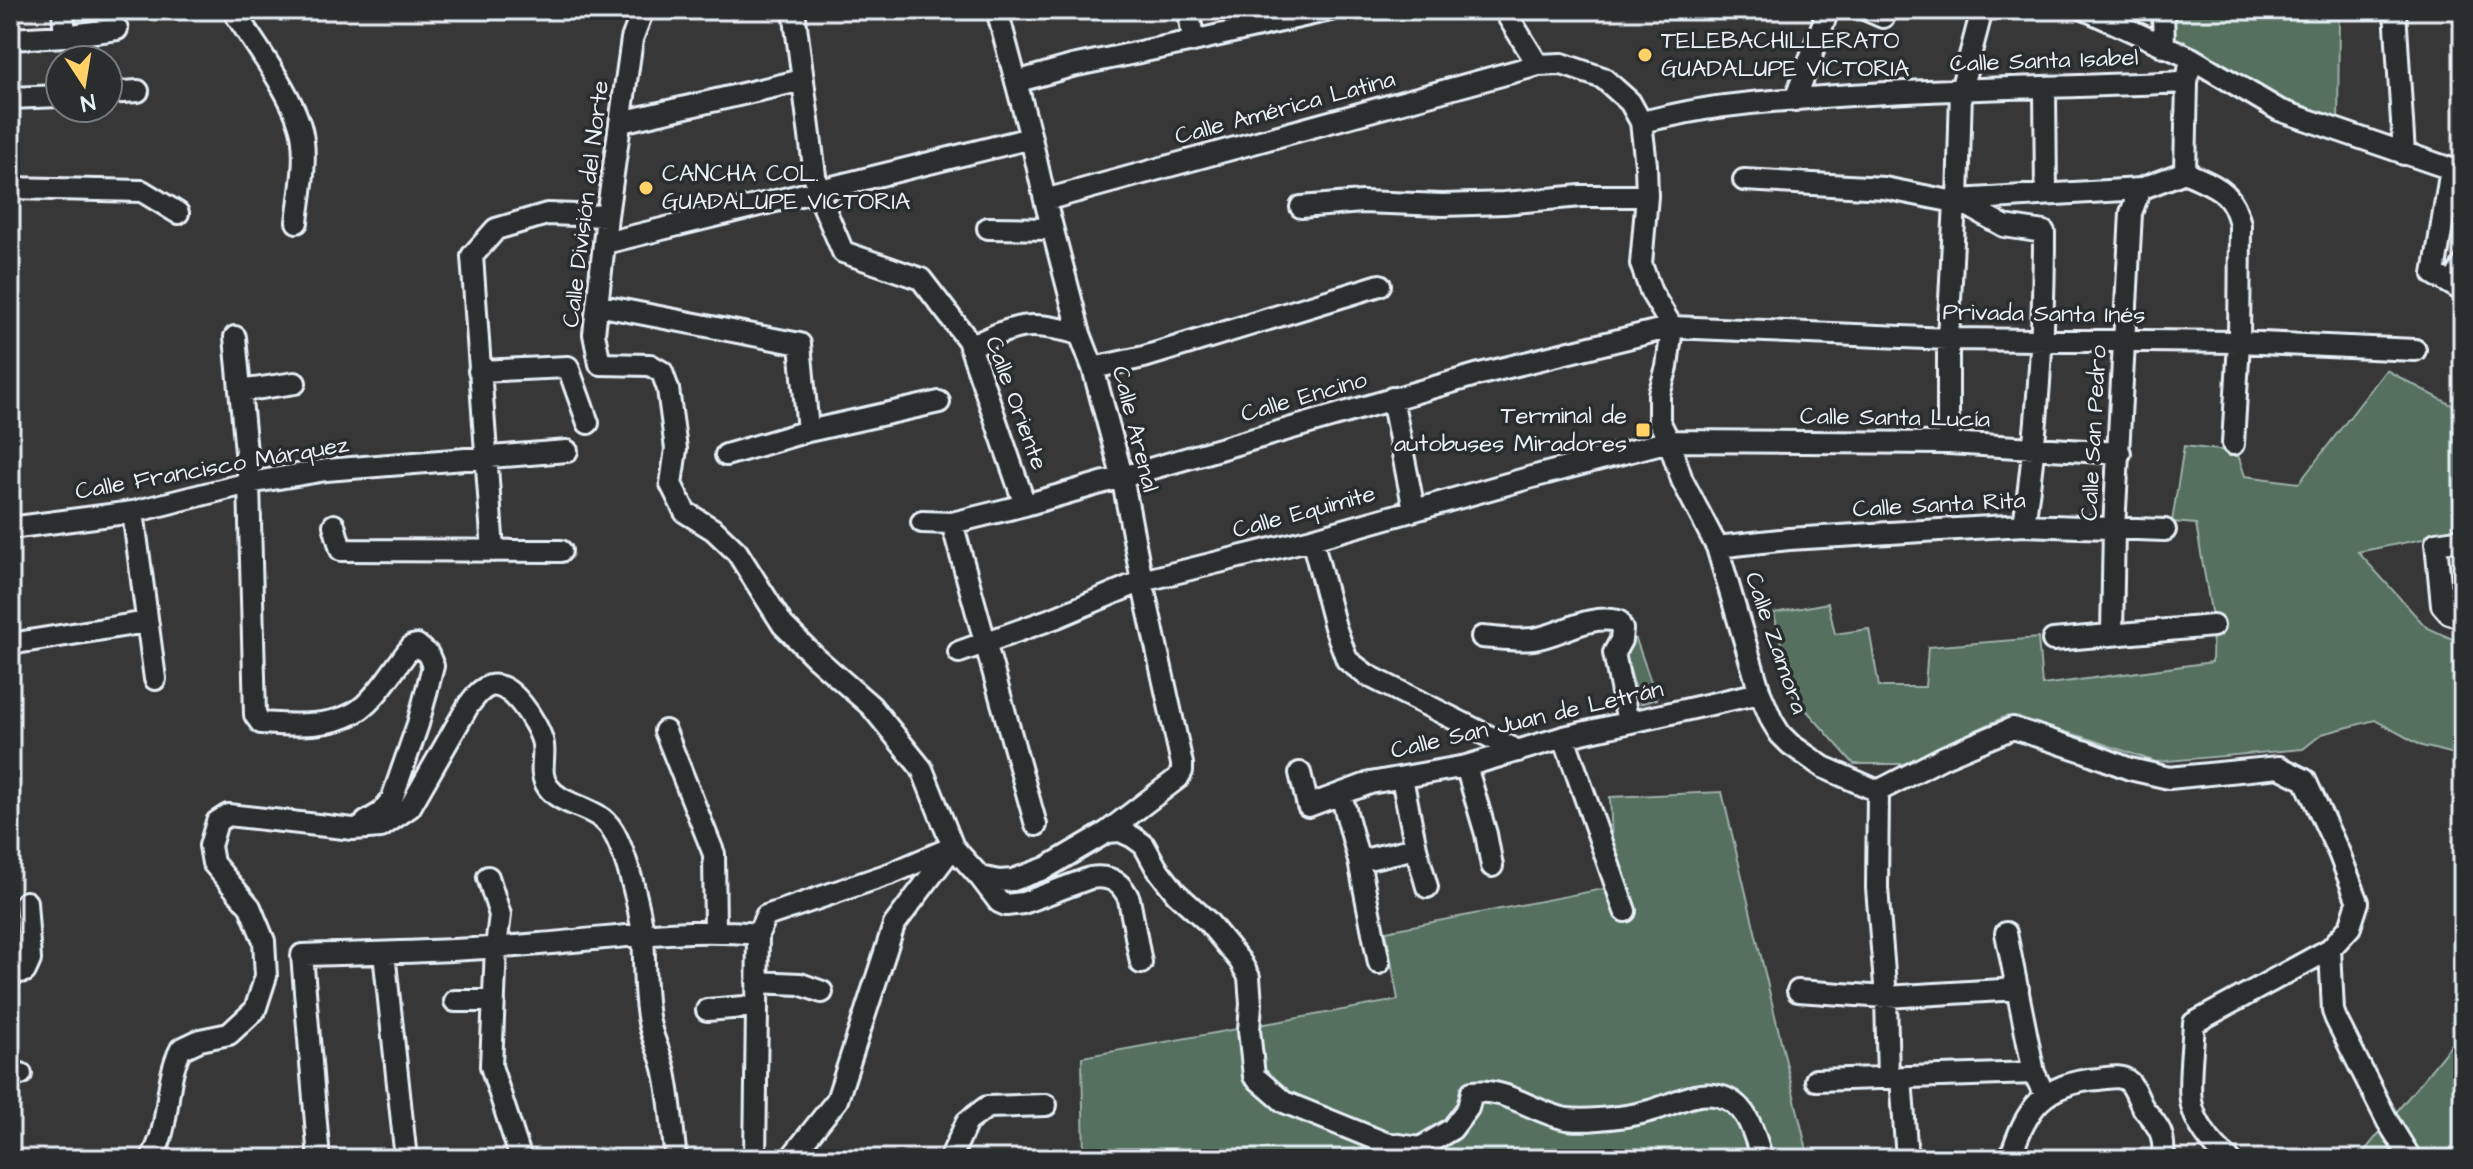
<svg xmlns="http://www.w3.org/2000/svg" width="2473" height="1169" viewBox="0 0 2473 1169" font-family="'Architects Daughter',sans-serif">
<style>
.green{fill:#54705f;stroke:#9eb0ac;stroke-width:2}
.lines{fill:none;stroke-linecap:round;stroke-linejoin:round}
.minor-casing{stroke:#e8f1f8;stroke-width:26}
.minor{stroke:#2a2d2e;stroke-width:20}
.poi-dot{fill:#ffd166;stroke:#2a2d2e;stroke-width:3}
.labels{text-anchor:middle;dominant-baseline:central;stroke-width:7;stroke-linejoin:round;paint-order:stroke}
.poi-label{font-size:24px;fill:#e8f1f8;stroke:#2a2d2e;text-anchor:start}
.street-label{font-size:24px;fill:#e8f1f8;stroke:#2a2d2e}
</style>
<rect width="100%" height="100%" fill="#383737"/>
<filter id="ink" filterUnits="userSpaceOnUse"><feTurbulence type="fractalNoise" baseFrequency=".0125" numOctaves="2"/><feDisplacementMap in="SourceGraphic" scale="16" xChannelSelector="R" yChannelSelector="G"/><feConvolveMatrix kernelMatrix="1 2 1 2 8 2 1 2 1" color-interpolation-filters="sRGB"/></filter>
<g filter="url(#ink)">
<!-- green -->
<path class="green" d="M 2170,10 L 2339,10 L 2338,138 L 2169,33 Z
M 2386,370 L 2463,411 L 2463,531 L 2358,552 L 2426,627 L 2463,644 L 2463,756 L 2422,746 L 2375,720 L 2322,734 L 2303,749 L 2156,762 L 2084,737 L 2006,716 L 1904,764 L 1854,764 L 1792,694 L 1774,613 L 1828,603 L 1835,634 L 1869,629 L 1879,687 L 1925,687 L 1928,647 L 2038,638 L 2042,685 L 2212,662 L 2213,623 L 2196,524 L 2172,522 L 2184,446 L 2237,452 L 2245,476 L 2299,483 Z
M 1636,639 L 1657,699 L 1640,704 L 1622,643 Z
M 1722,792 L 1809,1159 L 1084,1159 L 1082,1057 L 1398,1000 L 1386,931 L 1614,887 L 1610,797 Z
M 2463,1035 L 2463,1159 L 2358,1159 L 2452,1044 Z"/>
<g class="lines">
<defs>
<path id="minor" d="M 63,10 L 65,36
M 233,10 C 254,44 300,103 303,141 C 306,168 300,195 297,222
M 643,10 L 632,39 L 607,216 L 594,334 L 600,364 L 650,365 L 662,372 L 668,389 L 676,449 L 671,484 L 685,512 L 714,530 L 737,552 L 783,625 L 815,657 L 871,706 L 922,769 L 953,847 L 894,925 L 837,1100 L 790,1159
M 794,10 L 817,191 L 843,252 L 921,279 L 968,340 L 1025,505
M 997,10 L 1031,138 L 1045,200 L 1080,334 L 1093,368 L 1122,476 L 1142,581 L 1182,764 L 1182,771 L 1178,778 L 1107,832
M 1189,10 L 1193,41
M 1504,10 L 1538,65
M 1867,10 L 1883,17
M 2086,10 L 2191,58 L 2279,110 L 2463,173
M 2163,10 L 2164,47
M 2395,10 L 2404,154
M 10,39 L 65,36 L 117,29
M 1016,82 L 1072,66 L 1193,41 L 1330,10
M 2045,89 L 2046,194
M 108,93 L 138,91
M 10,98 L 60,96
M 1795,100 L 1828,10
M 621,122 L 803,80
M 1641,122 C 1669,116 1697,109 1725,106 C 1878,88 2034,89 2187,82 L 2191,58
M 2451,169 L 2434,274 L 2463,291
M 2185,172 C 2215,187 2233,189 2240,225 L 2239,342 L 2233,444
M 2185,172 L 2187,82
M 1744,180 L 1884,188 L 1955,202
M 10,188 L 142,191 L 178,213
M 1045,200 L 1538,65 L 1562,64 L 1603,78 L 1630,102 L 1641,122 L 1646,165 L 1647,196 L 1641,264 L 1651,292 L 1672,327 L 1667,367 L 1659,394 L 1659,421 L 1669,441 L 1682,480 L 1717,547 L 1760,693 L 1772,721 L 1780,734 L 1790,744 L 1823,767 L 1878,791
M 1958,200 L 2004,226 L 2044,232 C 2044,330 2038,428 2024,525
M 1958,200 L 2140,189 L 2185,172
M 1301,207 L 1362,202 L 1443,205 L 1504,203 L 1581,196 L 1647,196
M 988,228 L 1052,229
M 605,243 L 1031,138
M 2453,284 L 2463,265
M 597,305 L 800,344 L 808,431
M 235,337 L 249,483 L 255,715 L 261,723 C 292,725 339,729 365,705 C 383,689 396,665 412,646 L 417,645 L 428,654 L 433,666 L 418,724 L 392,799 L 381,813 L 366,822
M 970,347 C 1017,324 1029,320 1080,334
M 1093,368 L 1144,357 L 1380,285
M 479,371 L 568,367 L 588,423
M 240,391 L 295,383
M 1392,398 L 1414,510
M 1948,443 L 1948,339 L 1955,202 L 1958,200 L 1961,90 L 1982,10
M 726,455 L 808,431 L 939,402
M 133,512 L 155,679
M 922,522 L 952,523 L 1025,505 L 1476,375 L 1672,327 L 1948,339 L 2239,342 L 2415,350
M 952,523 L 1036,825
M 334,525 L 341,550 L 561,551
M 10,528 L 133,512 L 249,483 L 326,470 L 567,451
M 1312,539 L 1335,627 L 1347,660 L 1367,675 L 1518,751
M 2463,539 L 2436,543 L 2442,605 L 2449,613 L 2463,618
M 1717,547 L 1789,539 L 2024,525 L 2165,530
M 493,551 L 472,256 L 496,229 L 547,214 L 607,216
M 2112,633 L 2114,528 L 2131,213 L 2140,189
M 1482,637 C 1498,638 1517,641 1533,639 C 1562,635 1586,614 1618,621 L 1622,629 L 1621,640 L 1614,653 L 1628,722
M 2053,640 L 2213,626
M 10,644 L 147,622
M 959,652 L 1057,617 L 1142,581 L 1312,539 L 1532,477 L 1669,441 L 1948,443 L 2120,453
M 665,731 L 714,854 L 715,930
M 1564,737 L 1625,911
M 1466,766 L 1486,834 L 1492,866
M 1300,773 L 1308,806 L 1370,783 L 1466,766 L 1564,737 L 1760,693
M 1402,778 L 1416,848 L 1427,887
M 1878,791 L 1944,757 L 2013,728 L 2086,752 L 2130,769 L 2169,778 L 2279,767 L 2305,780 L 2339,853 L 2358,902 L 2350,927 L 2330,949 L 2194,1023 C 2193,1045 2188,1081 2191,1101 C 2194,1122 2212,1146 2229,1159
M 1878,791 L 1877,888 L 1886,997 L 1888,1078
M 1341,794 L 1359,861 L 1379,963
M 1359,861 L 1416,848
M 488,877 L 500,915 L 496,947 L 491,1066 L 521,1159
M 980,877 L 999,902 L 1006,905 L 1023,903 L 1090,878 C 1109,875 1121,881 1129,899 L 1141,963
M 2006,933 L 2034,1073 L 2040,1085
M 2330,949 L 2333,1011 L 2336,1019 L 2388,1122 L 2411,1159
M 384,953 L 406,1159
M 10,974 L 25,971 L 30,960 L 26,902
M 757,982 L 800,984 L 822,992
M 1798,991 L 1886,997 L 2018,989
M 455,1001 L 494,1001
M 707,1010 L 757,1006
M 10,1074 L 21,1074
M 1901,1078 L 1907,1159
M 1816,1080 L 2034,1073
M 151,1159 C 172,1126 163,1083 181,1049 L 200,1040 L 229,1034 L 255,1010 L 266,976 L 264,941 L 250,907 L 213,863 L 210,846 L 217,822 L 228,815 L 353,829 L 381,827 L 410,807 L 468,706 C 474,698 480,689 490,686 C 511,680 537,723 542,740 C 547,755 537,772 548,787 C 563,808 598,805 613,831 C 627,855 640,908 643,936 C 645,965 643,993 649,1022 C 652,1038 660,1052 664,1068 C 671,1098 672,1129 676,1159
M 319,1159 L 302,955 C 381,953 461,951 540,944 C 613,938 685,927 758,934
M 755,1159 L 758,934 L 766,916 L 892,873 L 953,847 L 980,877 L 999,881 L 1013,880 L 1046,868 L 1107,832 L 1120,831 L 1133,837 L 1144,845 L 1156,867 L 1176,893 L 1208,922 L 1240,961 L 1249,977 L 1251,1004 L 1249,1030 L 1254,1076 L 1284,1102 L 1385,1143 L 1420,1148 L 1452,1129 L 1468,1108 L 1472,1092 C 1505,1087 1535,1113 1567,1119 C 1576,1120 1588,1120 1598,1119 C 1615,1118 1636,1115 1653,1110 C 1674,1104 1696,1090 1719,1096 C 1748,1103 1754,1134 1762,1159
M 950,1159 L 967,1122 L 987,1107 L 1046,1105
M 2010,1159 C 2026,1108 2043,1083 2099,1079 C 2109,1078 2121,1074 2129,1082 C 2136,1089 2138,1101 2144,1109 C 2160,1128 2165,1134 2163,1159"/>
</defs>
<!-- minor casing -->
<use href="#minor" class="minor-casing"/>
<!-- minor -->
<use href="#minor" class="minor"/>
</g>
</g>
<!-- markers -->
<g class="poi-dot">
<circle cx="1645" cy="55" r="8"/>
<circle cx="646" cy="188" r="8"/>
<rect x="1635" y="422" width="16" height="16" rx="4"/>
</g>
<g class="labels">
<!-- poi labels -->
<g class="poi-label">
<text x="1661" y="41">TELEBACHILLERATO<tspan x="1661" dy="28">GUADALUPE VICTORIA</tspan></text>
<text x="662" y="174">CANCHA COL.<tspan x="662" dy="28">GUADALUPE VICTORIA</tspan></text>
<text x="1627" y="416" text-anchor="end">Terminal de<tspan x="1627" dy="28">autobuses Miradores</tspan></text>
</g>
<!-- street labels -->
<g class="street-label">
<text transform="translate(2044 61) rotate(-2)">Calle Santa Isabel</text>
<text transform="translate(1285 108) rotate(-15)">Calle América Latina</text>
<text transform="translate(586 204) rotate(-83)">Calle División del Norte</text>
<text transform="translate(2044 314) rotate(1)">Privada Santa Inés</text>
<text transform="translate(1304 397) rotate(-16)">Calle Encino</text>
<text transform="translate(1016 403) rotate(70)">Calle Oriente</text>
<text transform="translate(1895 418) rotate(1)">Calle Santa Lucía</text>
<text transform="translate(1135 429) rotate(76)">Calle Arenal</text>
<text transform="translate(2094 433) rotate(-87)">Calle San Pedro</text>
<text transform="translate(212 468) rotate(-10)">Calle Francisco Márquez</text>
<text transform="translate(1939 505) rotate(-3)">Calle Santa Rita</text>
<text transform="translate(1304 512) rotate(-15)">Calle Equimite</text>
<text transform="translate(1776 643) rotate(71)">Calle Zamora</text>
<text transform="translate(1527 720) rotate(-13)">Calle San Juan de Letrán</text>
</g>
</g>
<!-- margin -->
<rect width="2473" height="1169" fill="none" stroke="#2a2d2e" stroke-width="40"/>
<rect x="20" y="20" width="2433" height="1129" fill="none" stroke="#e8f1f8" stroke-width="3" filter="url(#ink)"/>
<!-- north arrow -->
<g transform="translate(84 84) rotate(168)"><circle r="38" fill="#2a2d2e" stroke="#767b7f" stroke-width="2"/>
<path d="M0-6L14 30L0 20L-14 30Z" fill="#ffd166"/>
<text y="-12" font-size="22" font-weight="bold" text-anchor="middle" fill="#e8f1f8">N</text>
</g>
</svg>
